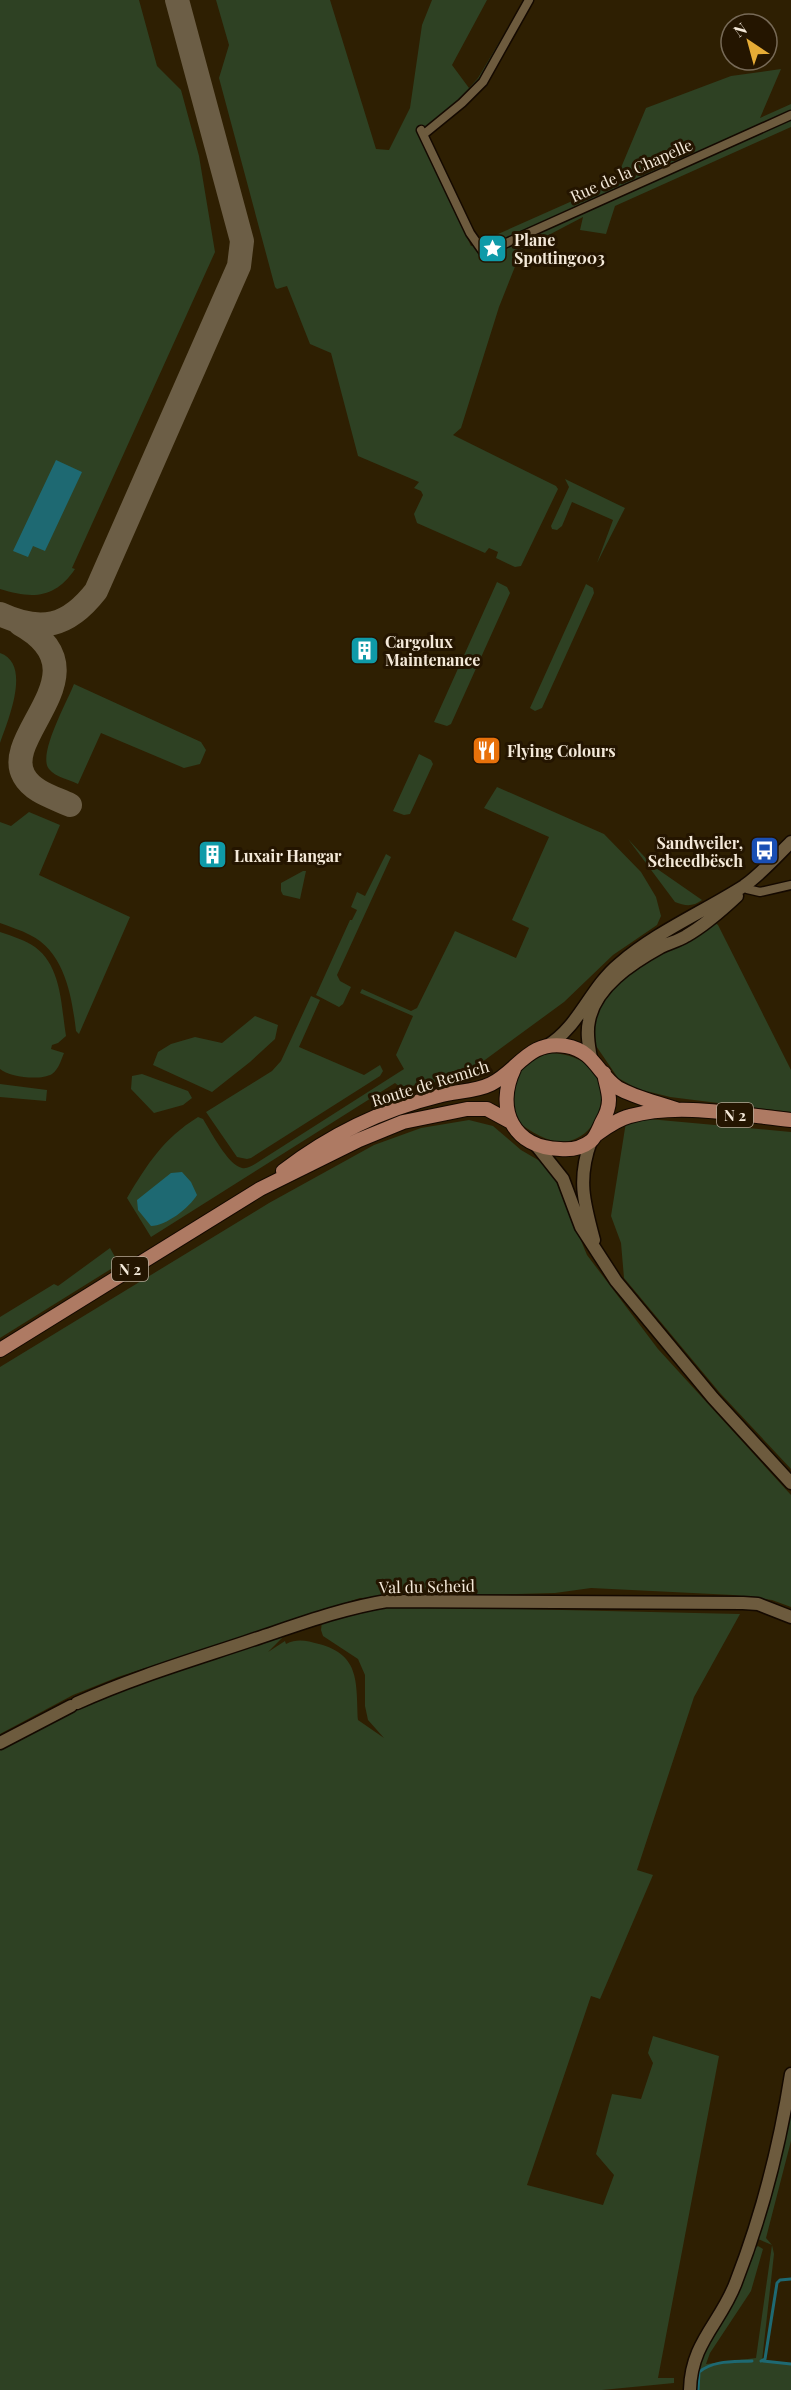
<svg xmlns="http://www.w3.org/2000/svg" width="791" height="2390" viewBox="0 0 791 2390" font-family="'Playfair Display',serif">
<style>
.green{fill:#2e4123}
.water{fill:#1e6972}
.lines{fill:none;stroke-linecap:round;stroke-linejoin:round}
.stream{stroke:#1e6972;stroke-width:3}
.taxiway{stroke:#6c5e46;stroke-width:24}
.street-casing{stroke:#140900;stroke-width:11}
.secondary-casing{stroke:#140900;stroke-width:15}
.primary-casing{stroke:#140900;stroke-width:16}
.street{stroke:#6d5b3e;stroke-width:8}
.secondary{stroke:#6d5b3e;stroke-width:12}
.primary{stroke:#ae7a63;stroke-width:14}
.labels{text-anchor:middle;dominant-baseline:central;stroke-width:6;stroke-linejoin:round;paint-order:stroke}
.shield{fill:#241500;stroke:#b6a998;stroke-width:1.5}
.shield-label{font-size:15px;font-weight:bold;fill:#f4e9d9}
.street-label{font-size:16px;fill:#f4e9d9;stroke:#241500}
.poi-label{font-size:16px;font-weight:bold;fill:#f4e9d9;stroke:#241500;text-anchor:start}
</style>
<rect width="100%" height="100%" fill="#2e1f02"/>
<!-- green -->
<path class="green" d="M 0,0 L 139,0 L 157,66 L 181,90 L 199,156 L 215,252 L 72,568 L 75,569 C 55,599 32,599 0,589 Z
M 216,0 L 330,0 L 376,149 L 389,150 L 410,108 L 422,25 L 432,0 L 487,0 L 452,65 L 469,88 L 478,78 L 524,0 L 527,0 L 481,80 L 466,96 L 431,125 L 424,144 L 471,246 L 615,182 L 646,108 L 731,76 L 781,69 L 760,118 L 791,104 L 791,127 L 615,206 L 606,234 L 580,230 L 583,217 L 522,249 L 499,307 L 461,428 L 453,435 L 556,486 L 558,489 L 521,566 L 515,567 L 496,558 L 498,552 L 489,548 L 485,553 L 417,523 L 414,514 L 423,495 L 421,491 L 414,488 L 419,482 L 358,456 L 331,353 L 310,344 L 287,286 L 277,289 L 275,287 L 219,78 L 229,45 Z
M 565,479 L 625,508 L 597,563 L 613,520 L 572,502 L 562,526 L 557,530 L 552,529 L 551,526 L 569,487 Z
M 497,582 L 507,587 L 510,593 L 451,724 L 447,726 L 434,722 Z
M 586,584 L 593,588 L 594,593 L 542,708 L 535,711 L 530,708 Z
M 0,653 C 32,664 8,720 0,743 Z
M 74,684 L 201,742 L 206,750 L 200,764 L 184,768 L 101,733 L 78,784 C 70,780 55,777 49,769 C 37,755 68,700 74,684 Z
M 419,754 L 431,760 L 433,764 L 410,814 L 404,815 L 393,811 Z
M 497,787 L 604,834 L 641,872 L 656,897 L 661,916 L 657,925 L 613,955 L 564,1002 L 474,1068 L 430,1084 L 400,1087 L 395,1083 L 151,1237 L 127,1198 C 148,1163 163,1139 198,1117 L 203,1119 C 211,1132 228,1165 242,1168 C 247,1169 251,1166 255,1164 L 404,1069 L 396,1055 L 413,1016 L 360,993 L 362,989 L 411,1011 L 417,1008 L 455,931 L 516,958 L 529,928 L 512,920 L 549,837 L 484,808 Z
M 29,812 L 60,825 L 39,875 L 130,917 L 79,1034 L 76,1031 C 72,997 65,952 30,935 C 21,930 10,927 0,923 L 0,822 L 11,826 Z
M 628,839 L 653,866 L 702,900 C 693,907 685,906 675,902 Z
M 386,854 L 391,857 L 337,975 L 340,981 L 351,987 L 343,1004 L 339,1007 L 316,995 L 350,920 L 352,920 L 357,910 L 351,907 L 357,892 L 365,896 Z
M 303,871 L 306,871 L 300,899 L 283,895 L 281,891 L 281,883 Z
M 714,922 L 718,925 L 791,1070 L 791,1112 L 670,1097 L 638,1089 L 618,1078 L 592,1040 L 593,1021 L 607,993 L 626,976 Z
M 0,932 C 12,936 25,940 35,947 C 62,967 61,1006 66,1036 L 58,1043 L 52,1045 L 51,1049 L 64,1053 C 61,1060 59,1069 52,1074 C 40,1081 9,1077 0,1069 Z
M 311,996 L 320,1000 L 299,1047 L 364,1075 L 380,1065 L 383,1071 L 380,1076 L 251,1158 L 247,1159 L 237,1157 L 206,1112 L 272,1071 L 281,1061 Z
M 255,1016 L 278,1025 L 275,1039 L 250,1062 L 212,1092 L 153,1065 L 158,1052 L 171,1044 L 195,1037 L 222,1043 Z
M 551,1053 C 634,1056 602,1168 540,1136 C 532,1132 520,1125 515,1117 C 498,1087 523,1060 551,1053 Z
M 142,1074 L 188,1091 L 192,1098 L 183,1105 L 154,1113 L 131,1089 L 132,1076 Z
M 0,1084 L 47,1090 L 46,1101 L 0,1097 Z
M 638,1118 L 791,1132 L 791,1469 L 720,1393 L 624,1278 L 621,1243 L 611,1216 L 626,1122 Z
M 469,1120 L 493,1126 L 521,1150 L 545,1164 L 553,1173 L 587,1255 L 658,1349 L 791,1495 L 791,1607 L 772,1600 L 733,1595 L 591,1588 L 555,1593 L 360,1598 L 118,1677 L 73,1695 L 0,1734 L 0,1367 L 269,1203 L 374,1145 L 421,1128 Z
M 110,1248 L 119,1264 L 0,1338 L 0,1317 L 54,1284 L 58,1286 Z
M 392,1606 L 740,1614 L 694,1697 L 637,1870 L 653,1875 L 600,1999 L 591,1996 L 527,2185 L 603,2205 L 614,2175 L 596,2154 L 612,2094 L 641,2099 L 653,2063 L 648,2053 L 653,2036 L 719,2056 L 658,2378 L 674,2378 L 674,2383 L 602,2390 L 0,2390 L 0,1749 L 88,1702 L 280,1636 L 283,1637 L 268,1652 L 285,1641 L 286,1644 C 298,1638 307,1641 319,1644 C 361,1655 356,1684 358,1720 L 384,1738 L 368,1720 L 365,1706 L 365,1675 L 358,1659 L 323,1636 L 321,1630 L 322,1621 L 361,1609 Z
M 791,2101 L 791,2141 L 766,2238 L 772,2245 L 774,2254 L 762,2361 L 791,2364 L 791,2390 L 695,2390 L 698,2362 L 752,2250 L 758,2246 L 763,2249 L 751,2291 L 710,2353 L 706,2364 L 756,2358 L 772,2245 L 758,2239 L 757,2233 Z"/>
<!-- water -->
<path class="water" d="M 56,460 L 82,472 L 45,551 L 33,546 L 28,557 L 13,551 Z
M 182,1172 L 191,1182 L 197,1195 C 189,1208 166,1226 151,1226 L 138,1210 L 137,1200 L 171,1173 Z"/>
<g class="lines">
<!-- stream -->
<path class="stream" d="M 761,2361 L 765,2359 L 777,2283 L 780,2280 L 791,2279
M 763,2361 L 791,2364
M 698,2390 L 699,2372 C 714,2360 733,2362 752,2361"/>
<!-- taxiway -->
<path class="taxiway" d="M 0,614 C 41,633 68,627 96,591 L 239,266 L 242,241 L 177,0
M 20,624 C 107,672 0,735 24,776 C 33,792 53,797 70,805"/>
<defs>
<path id="street" d="M 421,130 L 470,233 L 484,253 L 791,115
M 424,134 L 462,103 L 483,82 L 529,0
M 746,884 L 747,889 L 760,892 L 791,885"/>
<path id="secondary" d="M 547,1046 C 579,1027 590,988 619,964 C 656,932 703,912 744,886 C 761,874 776,857 791,842
M 591,1058 C 589,1046 586,1034 589,1021 C 595,987 632,963 661,947 C 669,943 678,941 686,936 C 705,925 721,911 737,896
M 591,1141 C 577,1179 584,1203 594,1240
M 536,1145 L 563,1179 L 581,1227 L 616,1281 L 713,1398 L 791,1483
M 77,1703 C 132,1678 189,1661 246,1642 C 292,1627 338,1609 387,1601 L 743,1603 L 758,1604 L 791,1617
M 0,1743 L 71,1706
M 690,2390 C 691,2342 721,2323 736,2282 C 762,2215 780,2144 791,2074"/>
<path id="primary" d="M 514,1069 C 495,1109 513,1148 560,1149 C 570,1150 582,1148 591,1141 C 596,1137 599,1128 602,1122 C 606,1115 609,1108 609,1100 C 609,1091 605,1081 604,1073
M 597,1134 C 607,1127 618,1119 630,1116 C 678,1102 741,1115 791,1120
M 283,1171 C 330,1135 381,1110 438,1096 C 455,1091 475,1092 491,1084 C 519,1070 528,1040 566,1046 C 595,1051 598,1075 618,1088 C 636,1098 659,1103 678,1110
M 0,1350 L 260,1189 L 359,1140 L 403,1122 L 467,1109 L 487,1109 L 511,1122"/>
</defs>
<!-- street casing -->
<use href="#street" class="street-casing"/>
<!-- secondary casing -->
<use href="#secondary" class="secondary-casing"/>
<!-- primary casing -->
<use href="#primary" class="primary-casing"/>
<!-- street -->
<use href="#street" class="street"/>
<!-- secondary -->
<use href="#secondary" class="secondary"/>
<!-- primary -->
<use href="#primary" class="primary"/>
</g>
<!-- icons -->
<defs>
<symbol id="sight-square" viewBox="-11 -11 22 22"><rect x="-9" y="-9" width="18" height="18" rx="4" fill="#0f9aa8" stroke="#241500"/><path d="M0-6L1.8-2.2L6-1.7L2.9 1.2L3.7 5.4L0 3.3L-3.7 5.4L-2.9 1.2L-6-1.7L-1.8-2.2Z" fill="#fff"/></symbol>
<symbol id="building-square" viewBox="-11 -11 22 22"><rect x="-9" y="-9" width="18" height="18" rx="4" fill="#0f9aa8" stroke="#241500"/><path d="M-4-6H4V6H1V3H-1V6H-4ZM-2.5-4.3h1.7v1.8h-1.7ZM.8-4.3h1.7v1.8H.8ZM-2.5-1h1.7V.8h-1.7ZM.8-1h1.7V.8H.8Z" fill="#fff"/></symbol>
<symbol id="restaurant-square" viewBox="-11 -11 22 22"><rect x="-9" y="-9" width="18" height="18" rx="4" fill="#e8710a" stroke="#241500"/><path d="M-5-6h1v4h1v-4h1v4h1v-4h1v5L-1.5 .5V6h-2V.5L-5-1ZM5-6V6H3V1.5H1.5Q1.5-4 5-6Z" fill="#fff"/></symbol>
<symbol id="bus-square" viewBox="-11 -11 22 22"><rect x="-9" y="-9" width="18" height="18" rx="4" fill="#1a4fb4" stroke="#241500"/><path d="M-5-6H5V4H4V6H2V4H-2V6H-4V4H-5ZM-3.5-4V0h7V-4ZM-3.5 1.2v1.5H-2V1.2ZM2 1.2v1.5H3.5V1.2Z" fill="#fff"/></symbol>
</defs>
<g fill-rule="evenodd">
<use href="#sight-square" x="476" y="232" width="33" height="33"/>
<use href="#building-square" x="348" y="634" width="33" height="33"/>
<use href="#restaurant-square" x="470" y="734" width="33" height="33"/>
<use href="#bus-square" x="748" y="834" width="33" height="33"/>
<use href="#building-square" x="196" y="838" width="33" height="33"/>
</g>
<g class="labels">
<!-- shield labels -->
<g class="shield">
<rect x="717" y="1103" width="36" height="24" rx="4.5"/>
<rect x="112" y="1257" width="36" height="24" rx="4.5"/>
</g>
<g class="shield-label">
<text x="735" y="1115">N 2</text>
<text x="130" y="1269">N 2</text>
</g>
<!-- street labels -->
<g class="street-label">
<text transform="translate(631 170) rotate(-24)">Rue de la Chapelle</text>
<text transform="translate(430 1083) rotate(-17)">Route de Remich</text>
<text transform="translate(427 1586) rotate(-1)">Val du Scheid</text>
</g>
<!-- poi labels -->
<g class="poi-label">
<text x="514" y="239">Plane<tspan x="514" dy="18">Spotting003</tspan></text>
<text x="385" y="641">Cargolux<tspan x="385" dy="18">Maintenance</tspan></text>
<text x="507" y="750">Flying Colours</text>
<text x="743" y="842" text-anchor="end">Sandweiler,<tspan x="743" dy="18">Scheedbësch</tspan></text>
<text x="234" y="855">Luxair Hangar</text>
</g>
</g>
<!-- north arrow -->
<g transform="translate(749 42) rotate(324)"><circle r="28" fill="#241500" stroke="#776a57" stroke-width="1.5"/>
<path d="M0-4.5L10 22L0 15L-10 22Z" fill="#e6ac36"/>
<text y="-9" font-size="16" font-weight="bold" text-anchor="middle" fill="#f4e9d9">N</text>
</g>
</svg>
